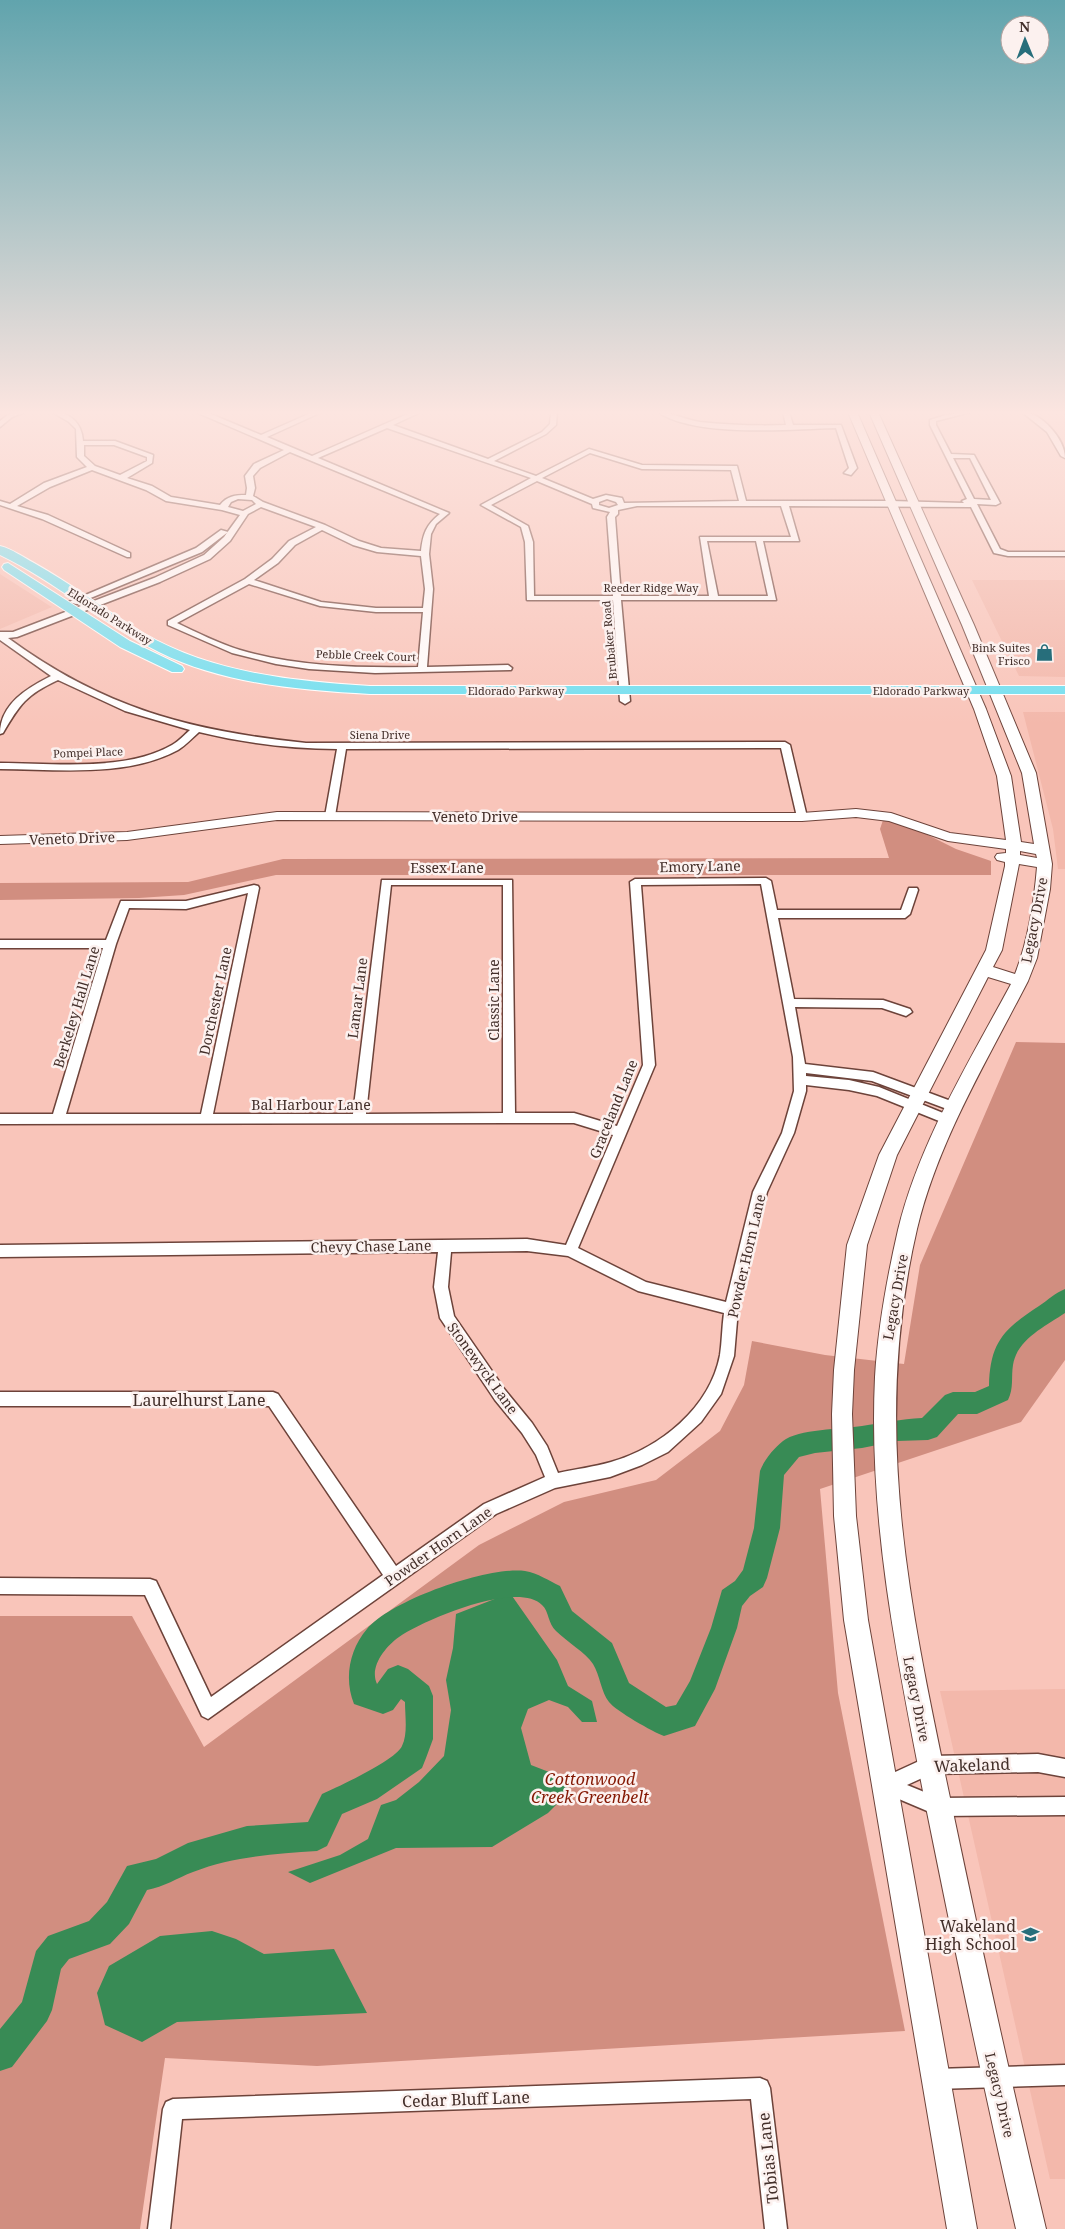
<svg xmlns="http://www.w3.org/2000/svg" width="1065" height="2229" viewBox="0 0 1065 2229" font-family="'Noto Serif',serif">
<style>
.built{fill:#f3b8ab}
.green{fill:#d18e80}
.water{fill:#388b55}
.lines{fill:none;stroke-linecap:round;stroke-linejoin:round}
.river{fill:#388b55;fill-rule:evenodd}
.street-casing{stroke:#6d433a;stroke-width:3}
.secondary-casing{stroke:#6d433a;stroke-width:2}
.primary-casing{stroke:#fff;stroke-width:2}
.street{fill:#fff;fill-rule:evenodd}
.secondary{fill:#fff;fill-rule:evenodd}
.primary{fill:#71e0f1;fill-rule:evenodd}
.labels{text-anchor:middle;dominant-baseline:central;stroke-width:5;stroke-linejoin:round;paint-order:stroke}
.far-street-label{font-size:11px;fill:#422e29;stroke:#fcf1ef}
.far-poi-label{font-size:11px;fill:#422e29;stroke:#fcf1ef;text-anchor:end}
.street-label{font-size:14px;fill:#422e29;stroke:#fcf1ef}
.near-street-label{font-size:16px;fill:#422e29;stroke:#fcf1ef}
.near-park-label{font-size:16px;font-style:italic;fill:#841803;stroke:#fcf1ef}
.near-poi-label{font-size:16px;fill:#422e29;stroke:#fcf1ef;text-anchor:end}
</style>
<rect width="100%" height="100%" fill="#f9c5ba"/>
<!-- built -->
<path class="built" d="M 0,574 L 50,606 L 52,607 L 0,629 Z
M 972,580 L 1065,580 L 1065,677 L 1019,676 Z
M 1023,712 L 1065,712 L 1065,869 L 1058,869 L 1053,829 Z
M 1065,1689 L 1065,2179 L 1050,2179 L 940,1691 Z"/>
<!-- green -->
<path class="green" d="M 883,820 L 912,827 L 956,849 L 991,861 L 991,875 L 276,875 L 184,895 L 139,898 L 0,900 L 0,883 L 188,882 L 283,859 L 889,858 L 880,829 Z
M 1016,1042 L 1065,1043 L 1065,1360 L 1021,1422 L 820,1489 L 838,1693 L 905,2031 L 317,2066 L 165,2058 L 140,2229 L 0,2229 L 0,1616 L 132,1616 L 204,1747 L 479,1545 L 564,1502 L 656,1480 L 720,1431 L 744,1385 L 752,1341 L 825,1355 L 904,1364 L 920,1265 Z"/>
<!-- water -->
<path class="water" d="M 510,1593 L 557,1660 L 568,1686 L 592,1701 L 597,1722 L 582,1722 L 568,1707 L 549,1700 L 528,1709 L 521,1728 L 531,1765 L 567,1779 L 567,1794 L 548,1813 L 492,1847 L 396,1848 L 310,1883 L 288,1872 L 340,1855 L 368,1839 L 381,1805 L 396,1800 L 419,1782 L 444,1756 L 451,1710 L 446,1680 L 453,1648 L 456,1614 Z
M 212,1931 L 236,1939 L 264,1954 L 334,1949 L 367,2013 L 177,2022 L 142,2042 L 105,2025 L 97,1993 L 109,1966 L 160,1936 Z"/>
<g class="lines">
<!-- river -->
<path class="river" d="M 1065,1289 L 1065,1313 C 1046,1326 1017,1339 1013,1365 C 1011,1377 1014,1388 1008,1400 L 977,1414 L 958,1414 L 937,1437 L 928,1440 L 897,1441 L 862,1448 L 815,1453 L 799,1457 L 784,1475 L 780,1528 L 767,1578 L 763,1587 L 750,1596 L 742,1606 L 737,1628 L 715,1689 L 695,1726 L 664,1736 C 653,1732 616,1711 609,1702 C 601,1692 600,1675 593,1664 C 586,1653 566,1641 556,1631 C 548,1624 549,1611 542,1605 C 517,1580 423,1620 399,1637 C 385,1647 369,1667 377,1684 L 388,1669 L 398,1665 L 408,1669 L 429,1686 L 433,1696 L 433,1739 L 426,1758 L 422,1768 L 377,1799 L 342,1814 L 327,1846 L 317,1851 C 275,1854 233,1856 193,1872 C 177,1878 164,1887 147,1890 L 129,1924 L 110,1944 L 69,1959 L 61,1969 L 52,2010 L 47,2021 L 12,2067 L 0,2071 L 0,2029 L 22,2002 L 36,1951 L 48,1936 L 89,1921 L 107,1902 L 127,1866 L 156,1859 L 188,1843 L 247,1826 L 308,1822 L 322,1794 C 338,1787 396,1760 402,1746 C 408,1734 405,1716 405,1702 L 401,1699 L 393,1710 L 383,1714 L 354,1704 C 344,1679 349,1650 367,1629 C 391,1600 488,1566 525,1571 C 538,1573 549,1581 560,1586 L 572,1611 L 612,1643 L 629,1683 L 666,1707 L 676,1705 L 690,1681 L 711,1628 L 722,1590 L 735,1581 L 743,1570 L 754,1528 L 760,1471 C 764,1460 774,1448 783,1441 C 798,1429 842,1429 862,1426 C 882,1423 901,1419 922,1418 L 945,1395 L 953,1392 L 975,1392 L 989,1386 C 990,1342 1004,1329 1039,1306 C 1048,1300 1055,1293 1065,1289 Z"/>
<defs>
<path id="street" d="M 14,412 L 25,412 L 12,417 L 0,427 L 0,421 L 8,415 Z
M 52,412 C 70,412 82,423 83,441 L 115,441 L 153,455 L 152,463 L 127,478 L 152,486 L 171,497 L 220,505 C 227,496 235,495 246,495 L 247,488 L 245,476 L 254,464 L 284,450 L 196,412 L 206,412 L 261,435 L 313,412 L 322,412 L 267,437 L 312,456 L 412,412 L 421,412 L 393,425 L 488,459 L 542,432 L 550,424 L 551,412 L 557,412 L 556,425 L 546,434 L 494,461 L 536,476 L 589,449 L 642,465 L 737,466 L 746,501 L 891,501 L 964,503 L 962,501 L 967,499 L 930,425 L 930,420 L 946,415 L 971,412 L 936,421 L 936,425 L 951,454 L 974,455 L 1000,503 L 996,505 L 977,504 L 1000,549 L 1008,552 L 1065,552 L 1065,556 L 1008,556 L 994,553 L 971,507 L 789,506 L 799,541 L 763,541 L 776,600 L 621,600 L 630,701 L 625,704 L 620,701 L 613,600 L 527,600 L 525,542 L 521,527 L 481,505 L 531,478 L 387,428 L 318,458 L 449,513 L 436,524 L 431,534 L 429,554 L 433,589 L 427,667 L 508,665 L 512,668 L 511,670 L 375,673 L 309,669 L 276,664 L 232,653 L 168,625 L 168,621 L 245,579 L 272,559 L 289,541 L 316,527 L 261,507 L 248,514 L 230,541 L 210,559 L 160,582 L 17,637 L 8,638 C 103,708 190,731 306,743 L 785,742 L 790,745 L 807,817 L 802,820 L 797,817 L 781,748 L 346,749 L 335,816 L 330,819 L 325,816 L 337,749 C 290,749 244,743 199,732 C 192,738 186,745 178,750 C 126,778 57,769 0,769 L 0,763 C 53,763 125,772 172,745 C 179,741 184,735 190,730 L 125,711 L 58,680 C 26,695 20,704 3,733 L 0,734 C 0,704 27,688 51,676 L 0,640 L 0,632 L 13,632 L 154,578 L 204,555 L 224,537 L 240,515 L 222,510 L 166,501 L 146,490 L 92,470 L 50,487 L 17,506 L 48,515 L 130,553 L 130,557 L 127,557 L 42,519 L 0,505 L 0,501 L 10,504 L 44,483 L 87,467 L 77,457 L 76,429 L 69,422 ZM 84,445 L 114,445 L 147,457 L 147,461 L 120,475 L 95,466 L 84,456 ZM 290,452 L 440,514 C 426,525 423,534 421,551 L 381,548 L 359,541 L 325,525 L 263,502 L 253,496 L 255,488 L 253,476 L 260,468 ZM 590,453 L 642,469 L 731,470 L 739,501 L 624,503 L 622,498 L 606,495 L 593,499 L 542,478 ZM 953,458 L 970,458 L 991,500 L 974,499 ZM 537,481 L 592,504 L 593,508 L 610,512 L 607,517 L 613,596 L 534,596 L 533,542 L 528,526 L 491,505 ZM 238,499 L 252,500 L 256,504 L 243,511 L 228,507 L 231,502 ZM 607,499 L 616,502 L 618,505 L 609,508 L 599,505 L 599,502 ZM 637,506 L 781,506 L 791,537 L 700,537 L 709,596 L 621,596 L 615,517 L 618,514 L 618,510 ZM 322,530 L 353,545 L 377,552 L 421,556 L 425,589 L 423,608 L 376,608 L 321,602 L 254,580 L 278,563 L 295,545 ZM 707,541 L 756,541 L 768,596 L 718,596 ZM 249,584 L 320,606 L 376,612 L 423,612 L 418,667 C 359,668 297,667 240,650 C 218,643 198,633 177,623 Z
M 658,412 C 672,412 685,420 700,422 C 728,425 757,426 786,425 L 783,412 L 789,412 L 793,425 L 841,425 L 857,468 L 851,475 L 844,473 L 849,468 L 836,428 C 790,429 696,438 658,412 Z
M 1022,412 C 1041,412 1065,439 1065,458 L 1061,456 L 1047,432 Z
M 221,530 L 228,532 L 202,552 L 76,604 L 69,602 L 196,548 Z
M 766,878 L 771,881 L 777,910 L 901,910 L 909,888 L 917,888 L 918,890 L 910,914 L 905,918 L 778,918 L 794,999 L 883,1000 L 910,1009 L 912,1012 L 906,1016 L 882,1008 L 795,1007 L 805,1064 L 873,1072 L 959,1104 L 961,1107 L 959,1110 L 955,1112 L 872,1081 L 806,1073 L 806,1076 L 849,1080 L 879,1087 L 953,1117 L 955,1120 L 953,1123 L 949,1125 L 877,1096 L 849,1090 L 806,1085 L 806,1091 L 794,1133 L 767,1192 L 738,1309 L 734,1356 L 721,1394 L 701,1422 L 668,1452 L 642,1465 L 610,1477 L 555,1488 L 496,1514 L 208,1719 L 202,1716 L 145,1595 L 0,1594 L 0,1578 L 150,1579 L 156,1581 L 211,1697 L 383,1575 L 269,1406 L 0,1406 L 0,1392 L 273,1392 L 278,1394 L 396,1566 L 484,1504 L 545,1477 L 536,1455 L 522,1433 L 495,1400 L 440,1318 L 434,1287 L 438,1252 L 0,1257 L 0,1245 L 527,1239 L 566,1245 L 613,1135 L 574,1123 L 0,1124 L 0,1114 L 53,1114 L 103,948 L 0,948 L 0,940 L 106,940 L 121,901 L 186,901 L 254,885 L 258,886 L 259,888 L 213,1114 L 353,1114 L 382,880 L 512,880 L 515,1113 L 574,1113 L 617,1126 L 643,1065 L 630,882 L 635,879 ZM 761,884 L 793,1057 L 794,1091 L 782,1133 L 753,1192 L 726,1302 L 646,1282 L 578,1248 L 655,1065 L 641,885 ZM 391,885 L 503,885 L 503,1113 L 366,1114 ZM 248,893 L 201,1114 L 66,1114 L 116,944 L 129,908 L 186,909 ZM 527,1251 L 568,1256 L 638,1291 L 724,1313 C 722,1327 722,1342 720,1355 C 710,1408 660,1448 611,1462 C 594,1467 576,1469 558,1473 L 547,1446 L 532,1423 L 505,1390 L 454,1316 L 448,1287 L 451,1252 Z
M 1038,1754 L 1065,1759 L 1065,1777 L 1038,1772 L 931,1774 L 907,1785 L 939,1798 L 1065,1797 L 1065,1815 L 939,1816 L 880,1791 L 877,1785 L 880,1779 L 930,1756 Z
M 1065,2065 L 1065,2085 L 936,2089 L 929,2086 L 926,2079 L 929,2072 L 936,2069 Z
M 760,2078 L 767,2081 L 770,2088 L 787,2229 L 765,2229 L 751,2099 L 182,2119 L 170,2229 L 148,2229 L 163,2109 L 166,2102 L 173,2099 Z"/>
<path id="secondary" d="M 848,412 L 857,412 L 986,709 L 1011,776 L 1021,842 L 1034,844 L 1022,773 L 962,625 L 869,412 L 878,412 L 974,625 L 1036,773 L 1052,864 L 1050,889 L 1037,958 L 1028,981 C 987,1061 938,1141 917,1229 C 870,1431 911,1613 953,1812 C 982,1951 1013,2090 1046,2229 L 1016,2229 C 984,2090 955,1951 927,1812 C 899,1668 868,1524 875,1377 C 878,1327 887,1278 898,1230 C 919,1143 969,1062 1011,984 L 988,977 L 897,1155 L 867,1245 L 854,1370 L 852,1414 L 856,1516 L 868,1620 L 977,2229 L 947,2229 L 844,1620 L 834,1516 L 832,1414 L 834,1370 L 847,1245 L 879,1155 L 986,950 L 1005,866 L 1005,862 L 997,860 L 995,857 L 997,854 L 1006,853 L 1006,849 L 948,841 L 889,821 L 856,817 L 802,821 L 277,820 L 127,840 L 0,844 L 0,836 L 127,832 L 277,812 L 802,813 L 856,809 L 891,813 L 950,833 L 1006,840 L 997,776 L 974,709 ZM 1020,851 L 1036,854 L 1037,858 L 1020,855 ZM 1019,864 L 1037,867 C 1034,903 1028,941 1015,974 L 993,967 L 1002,950 Z"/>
<path id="primary" d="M 0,546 C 12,549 23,557 34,563 C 72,584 106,611 143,633 C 212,673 292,681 370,686 L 1065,686 L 1065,694 L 370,694 C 300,690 223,684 159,652 C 103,624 56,582 0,555 Z
M 8,563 L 130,641 L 182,666 L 184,669 L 182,672 L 172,672 L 120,647 L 4,570 L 2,567 L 4,564 Z"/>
</defs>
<!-- street casing -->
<use href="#street" class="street-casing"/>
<!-- secondary casing -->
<use href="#secondary" class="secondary-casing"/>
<!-- primary casing -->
<use href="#primary" class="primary-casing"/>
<!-- street -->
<use href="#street" class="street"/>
<!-- secondary -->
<use href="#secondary" class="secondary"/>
<!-- primary -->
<use href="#primary" class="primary"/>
</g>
<!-- sky -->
<linearGradient id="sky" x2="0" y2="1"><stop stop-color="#61a4ad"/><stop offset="0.57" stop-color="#fce5e0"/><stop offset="1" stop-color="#fce5e0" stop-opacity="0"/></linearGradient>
<rect width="1065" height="724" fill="url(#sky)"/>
<!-- icons -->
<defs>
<symbol id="shop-bare" viewBox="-9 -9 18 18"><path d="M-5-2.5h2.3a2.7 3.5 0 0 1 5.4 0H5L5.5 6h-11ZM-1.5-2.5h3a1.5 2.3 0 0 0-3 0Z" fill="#276e7b" stroke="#fcf1ef" stroke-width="2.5" paint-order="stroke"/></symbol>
<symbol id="school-bare" viewBox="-9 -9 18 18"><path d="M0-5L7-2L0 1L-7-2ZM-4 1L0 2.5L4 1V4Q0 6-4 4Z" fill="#276e7b" stroke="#fcf1ef" stroke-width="2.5" paint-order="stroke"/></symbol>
</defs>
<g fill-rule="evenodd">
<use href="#shop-bare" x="1032" y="640" width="25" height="25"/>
<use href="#school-bare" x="1018" y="1922" width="25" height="25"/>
</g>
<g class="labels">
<!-- far-street labels -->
<g class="far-street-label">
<text x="651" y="587">Reeder Ridge Way</text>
<text transform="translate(110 616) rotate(32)">Eldorado Parkway</text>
<text transform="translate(609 640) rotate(-95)">Brubaker Road</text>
<text transform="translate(366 655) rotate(2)">Pebble Creek Court</text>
<text x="516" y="690">Eldorado Parkway</text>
<text x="921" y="690">Eldorado Parkway</text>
<text x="380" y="734">Siena Drive</text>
<text transform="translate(88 752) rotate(-2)">Pompei Place</text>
</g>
<!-- far-poi labels -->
<g class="far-poi-label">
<text x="1030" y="647">Bink Suites<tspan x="1030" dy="13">Frisco</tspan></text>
</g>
<!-- street labels -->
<g class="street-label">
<text x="475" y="816">Veneto Drive</text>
<text transform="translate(72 838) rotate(-2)">Veneto Drive</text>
<text transform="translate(700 866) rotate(-1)">Emory Lane</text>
<text x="447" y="867">Essex Lane</text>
<text transform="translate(1034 920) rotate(-79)">Legacy Drive</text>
<text transform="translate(357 998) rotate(-83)">Lamar Lane</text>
<text transform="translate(493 1000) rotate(-90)">Classic Lane</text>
<text transform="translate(215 1001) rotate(-78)">Dorchester Lane</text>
<text transform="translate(76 1007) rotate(-73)">Berkeley Hall Lane</text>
<text x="311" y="1104">Bal Harbour Lane</text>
<text transform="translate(613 1109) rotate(-68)">Graceland Lane</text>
<text transform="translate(371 1246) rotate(-1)">Chevy Chase Lane</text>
<text transform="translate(746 1256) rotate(-77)">Powder Horn Lane</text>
<text transform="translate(895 1297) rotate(-80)">Legacy Drive</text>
<text transform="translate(483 1368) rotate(54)">Stonewyck Lane</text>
<text transform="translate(438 1546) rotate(-35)">Powder Horn Lane</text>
<text transform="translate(917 1699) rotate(79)">Legacy Drive</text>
<text transform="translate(1000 2095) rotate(77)">Legacy Drive</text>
</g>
<!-- near-street labels -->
<g class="near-street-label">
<text x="199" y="1400">Laurelhurst Lane</text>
<text transform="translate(972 1765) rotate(-2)">Wakeland</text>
<text transform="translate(466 2099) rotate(-2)">Cedar Bluff Lane</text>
<text transform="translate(768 2158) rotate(-96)">Tobias Lane</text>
</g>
<!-- near-park labels -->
<g class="near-park-label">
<text x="590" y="1779">Cottonwood<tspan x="590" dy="18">Creek Greenbelt</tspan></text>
</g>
<!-- near-poi labels -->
<g class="near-poi-label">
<text x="1016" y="1926">Wakeland<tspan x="1016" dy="18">High School</tspan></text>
</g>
</g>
<!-- north arrow -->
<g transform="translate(1025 40) rotate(359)"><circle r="24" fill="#fcf1ef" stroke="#b2a3a0"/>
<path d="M0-4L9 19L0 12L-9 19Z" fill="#276e7b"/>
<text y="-8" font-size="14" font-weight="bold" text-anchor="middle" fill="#422e29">N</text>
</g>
</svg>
